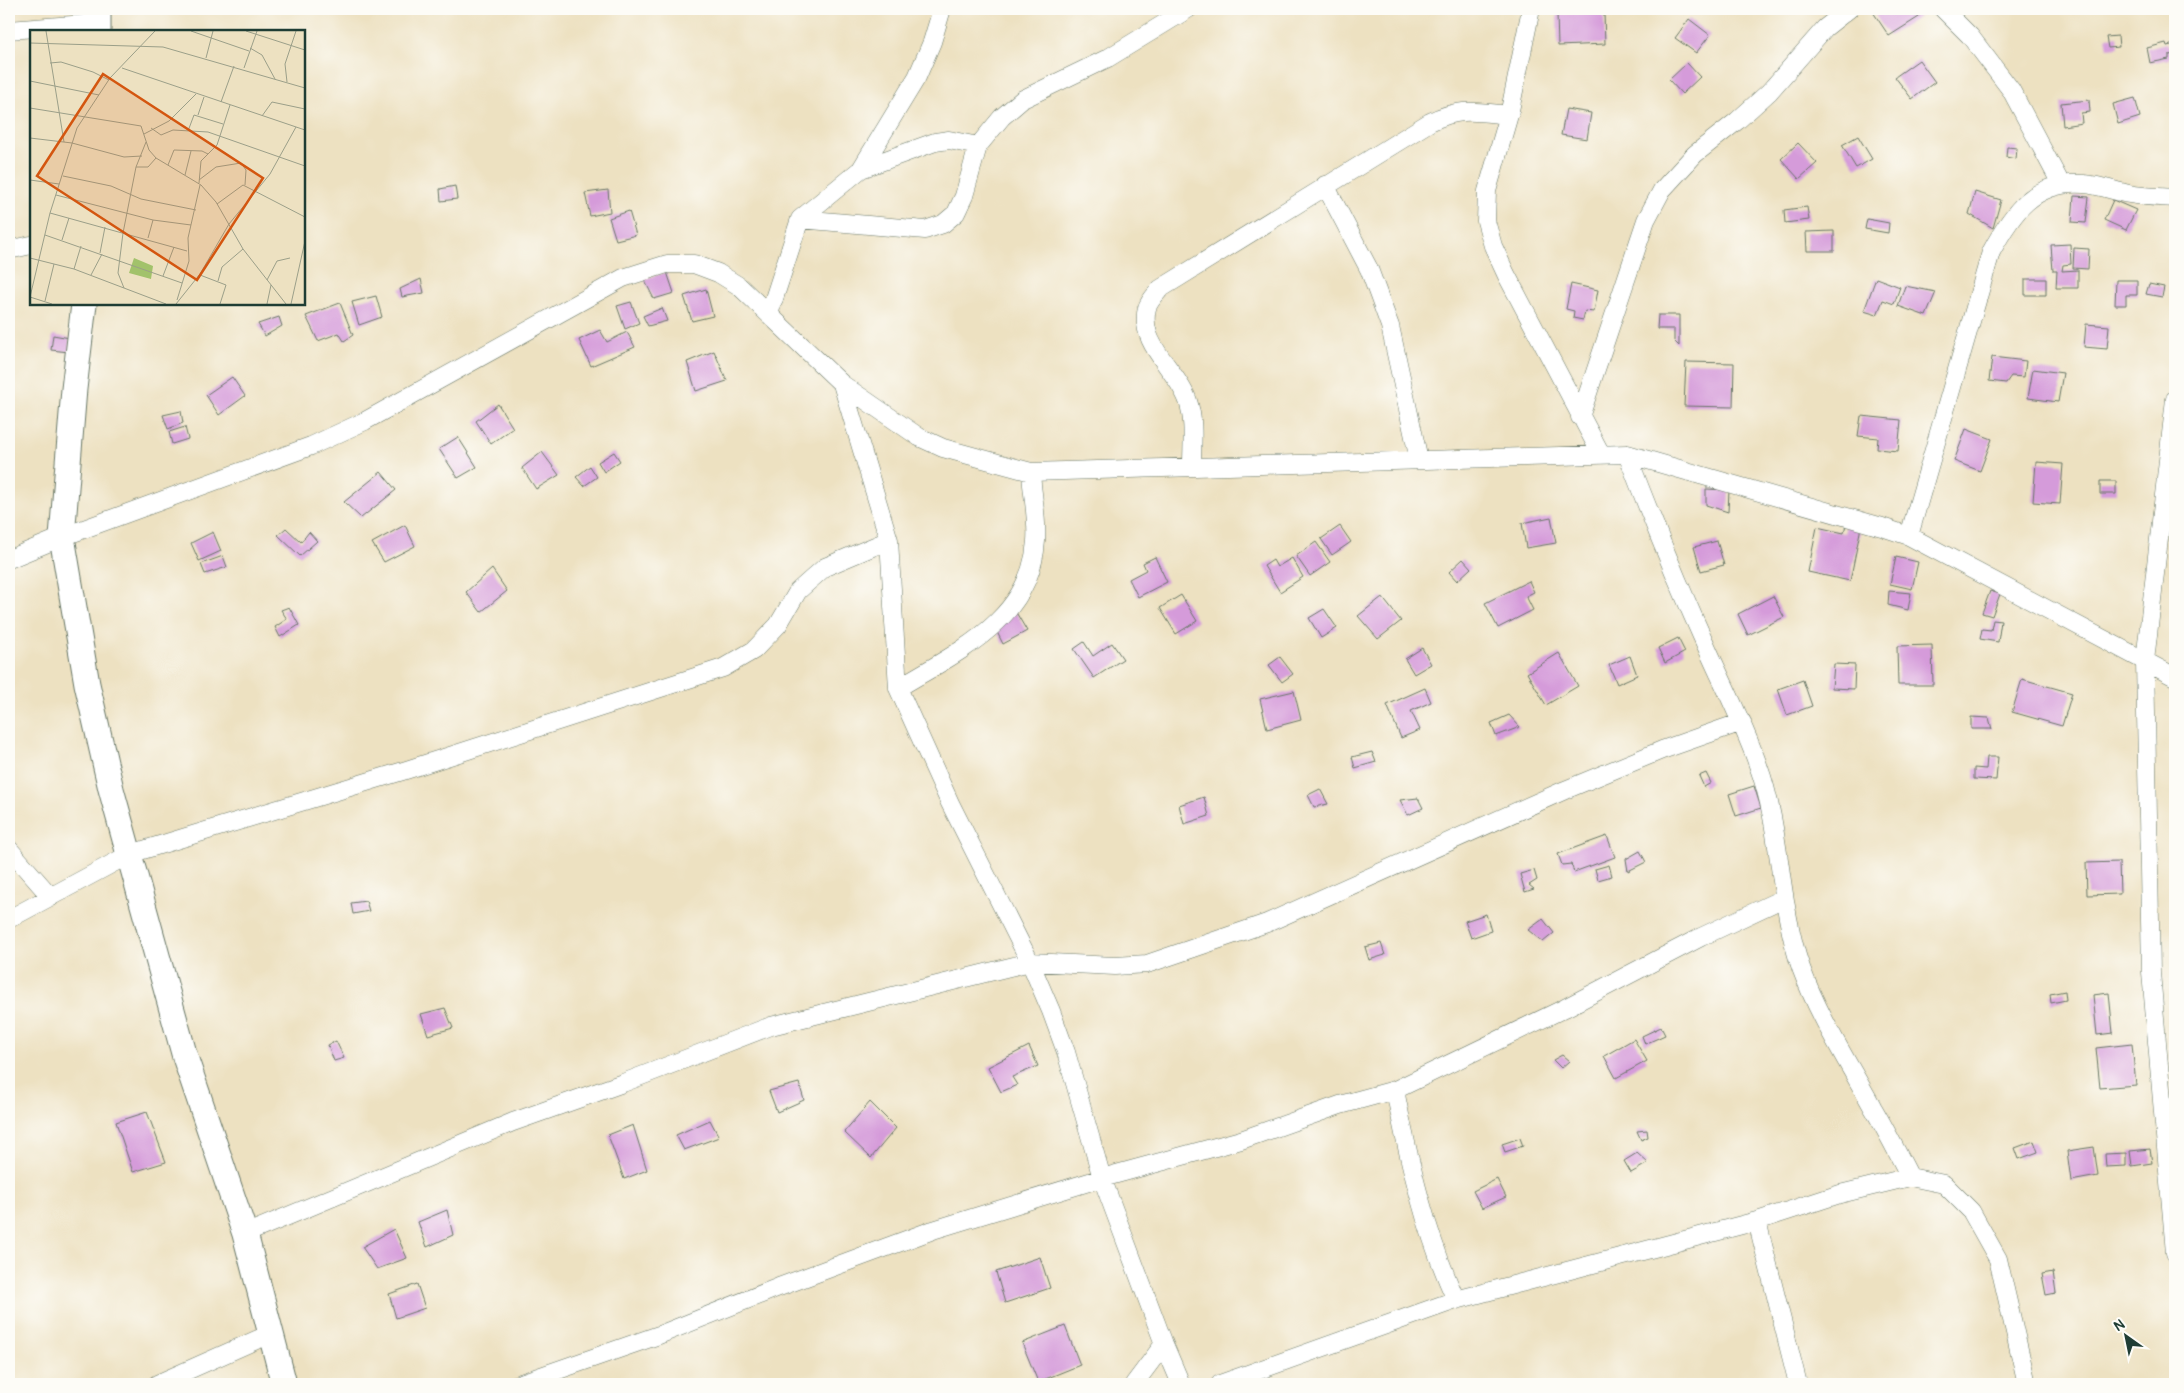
<svg xmlns="http://www.w3.org/2000/svg" width="2184" height="1393" viewBox="0 0 2184 1393" font-family="Pangolin,sans-serif">
<style>
.building{fill:#d59bda}
.lines{fill:none;stroke-linecap:round;stroke-linejoin:round}
.street-casing{stroke:#677665;stroke-width:19}
.secondary-casing{stroke:#677665;stroke-width:27}
.street{stroke:#fff;stroke-width:18}
.secondary{stroke:#fff;stroke-width:25}
.inset-road{fill:none;stroke:#9b9f89;stroke-width:1}
.view{fill:#d45610;fill-opacity:0.15;stroke:#d45610;stroke-width:2.5}
.inset-edge{fill:none;stroke:#1f3d34;stroke-width:2.5}
</style>
<rect width="100%" height="100%" fill="#fdfcf7"/>
<filter id="ink" filterUnits="userSpaceOnUse"><feTurbulence type="fractalNoise" baseFrequency=".02" numOctaves="2"/><feDisplacementMap in="SourceGraphic" scale="10" xChannelSelector="R" yChannelSelector="G"/><feConvolveMatrix kernelMatrix="1 2 1 2 8 2 1 2 1" color-interpolation-filters="sRGB"/></filter>
<filter id="wash" filterUnits="userSpaceOnUse"><feTurbulence type="fractalNoise" baseFrequency=".0096" numOctaves="4" result="noise"/><feDisplacementMap in="SourceGraphic" scale="20" xChannelSelector="R" yChannelSelector="G"/><feGaussianBlur stdDeviation="1.12" result="paint"/><feColorMatrix in="noise" values="0 0 0 0 0 0 0 0 0 0 0 0 0 0 0 0 0 1.4 0 .05"/><feComposite in="paint" operator="in"/></filter>
<g filter="url(#wash)">
<rect width="100%" height="100%" fill="#ede1c1"/>
<g id="blocks">
<!-- building -->
<path class="building" d="M 1871,9 L 1914,9 L 1919,17 L 1889,36 Z
M 1604,13 L 1605,44 L 1558,46 L 1557,14 Z
M 1689,19 L 1710,35 L 1696,53 L 1675,38 Z
M 2118,36 L 2119,47 L 2108,48 L 2106,37 Z
M 2166,43 L 2167,46 L 2175,44 L 2175,54 L 2169,55 L 2169,59 L 2150,63 L 2147,48 Z
M 1919,60 L 1935,82 L 1912,99 L 1895,77 Z
M 1687,63 L 1700,77 L 1682,94 L 1669,80 Z
M 2135,98 L 2140,117 L 2118,124 L 2113,104 Z
M 2089,100 L 2090,112 L 2081,113 L 2082,123 L 2063,126 L 2061,103 Z
M 1566,109 L 1591,113 L 1587,139 L 1561,135 Z
M 1858,136 L 1872,159 L 1856,168 L 1842,145 Z
M 1798,143 L 1817,163 L 1799,179 L 1781,159 Z
M 2007,147 L 2017,148 L 2016,159 L 2006,157 Z
M 455,186 L 457,199 L 441,201 L 440,189 Z
M 608,190 L 610,212 L 590,216 L 585,193 Z
M 1975,192 L 2001,200 L 1993,228 L 1969,214 Z
M 2074,196 L 2089,197 L 2086,223 L 2072,222 Z
M 2113,200 L 2136,210 L 2126,230 L 2104,220 Z
M 1807,207 L 1809,220 L 1785,223 L 1784,210 Z
M 629,211 L 636,235 L 616,240 L 609,218 Z
M 1867,219 L 1889,223 L 1888,233 L 1865,229 Z
M 1834,231 L 1834,251 L 1807,251 L 1806,232 Z
M 2070,244 L 2071,264 L 2063,265 L 2062,271 L 2078,270 L 2078,288 L 2056,288 L 2057,271 L 2053,271 L 2051,245 Z
M 2074,248 L 2089,249 L 2088,269 L 2073,268 Z
M 667,272 L 674,293 L 654,299 L 644,279 Z
M 1876,278 L 1900,287 L 1894,304 L 1883,300 L 1877,315 L 1864,311 Z
M 421,279 L 424,293 L 402,297 L 400,289 Z
M 2025,279 L 2046,279 L 2046,295 L 2025,295 Z
M 2116,280 L 2137,280 L 2137,295 L 2126,295 L 2126,305 L 2115,305 Z
M 1571,284 L 1598,290 L 1594,312 L 1585,311 L 1583,320 L 1573,318 L 1574,311 L 1566,309 Z
M 2149,284 L 2164,287 L 2162,297 L 2146,294 Z
M 1905,286 L 1936,292 L 1926,316 L 1898,306 Z
M 706,289 L 713,316 L 692,321 L 684,296 Z
M 376,296 L 382,317 L 359,325 L 352,302 Z
M 631,302 L 639,323 L 625,329 L 617,306 Z
M 340,303 L 353,335 L 344,341 L 339,333 L 318,341 L 306,316 Z
M 662,308 L 667,321 L 648,326 L 643,316 Z
M 1658,315 L 1679,315 L 1679,346 L 1674,341 L 1674,329 L 1657,329 Z
M 279,317 L 282,326 L 265,336 L 258,324 Z
M 2086,324 L 2109,326 L 2107,349 L 2084,347 Z
M 600,330 L 607,342 L 627,332 L 635,347 L 591,366 L 579,340 Z
M 53,335 L 70,338 L 69,352 L 51,350 Z
M 714,351 L 727,381 L 696,391 L 687,362 Z
M 1992,357 L 2026,361 L 2024,377 L 2011,376 L 2006,383 L 1989,381 Z
M 1686,362 L 1734,363 L 1733,407 L 1684,406 Z
M 2033,369 L 2063,373 L 2058,402 L 2028,398 Z
M 232,377 L 245,396 L 219,415 L 206,395 Z
M 498,404 L 513,428 L 491,444 L 476,421 Z
M 181,411 L 183,423 L 168,429 L 163,415 Z
M 1861,416 L 1901,420 L 1898,451 L 1877,449 L 1878,438 L 1858,436 Z
M 185,427 L 188,439 L 172,444 L 169,432 Z
M 1966,429 L 1992,439 L 1980,471 L 1954,461 Z
M 458,437 L 477,467 L 458,478 L 439,449 Z
M 542,452 L 559,475 L 536,489 L 522,468 Z
M 614,452 L 620,461 L 604,472 L 598,462 Z
M 2036,462 L 2063,464 L 2060,504 L 2033,502 Z
M 590,466 L 597,477 L 584,486 L 576,477 Z
M 381,472 L 396,490 L 361,518 L 344,502 Z
M 2100,481 L 2116,481 L 2116,494 L 2100,494 Z
M 1706,489 L 1729,490 L 1728,512 L 1706,505 Z
M 1551,517 L 1556,543 L 1526,548 L 1522,523 Z
M 1846,524 L 1861,527 L 1850,581 L 1808,572 L 1817,527 L 1844,533 Z
M 405,525 L 415,546 L 384,562 L 372,543 Z
M 1340,526 L 1351,542 L 1332,555 L 1321,539 Z
M 286,528 L 301,542 L 309,532 L 317,541 L 300,556 L 278,535 Z
M 213,532 L 221,551 L 199,561 L 191,543 Z
M 1717,541 L 1724,565 L 1701,571 L 1694,547 Z
M 1316,542 L 1330,562 L 1310,576 L 1296,556 Z
M 223,556 L 227,567 L 205,574 L 201,564 Z
M 1155,557 L 1167,582 L 1138,597 L 1129,579 L 1146,570 L 1143,563 Z
M 1896,557 L 1918,562 L 1912,589 L 1890,584 Z
M 1292,558 L 1303,577 L 1280,592 L 1264,566 L 1273,560 L 1277,567 Z
M 1463,559 L 1471,568 L 1457,581 L 1449,572 Z
M 492,569 L 507,591 L 481,612 L 466,592 Z
M 1529,581 L 1534,592 L 1526,596 L 1533,610 L 1498,628 L 1485,603 Z
M 1889,591 L 1911,593 L 1908,610 L 1888,605 Z
M 1990,591 L 2000,594 L 1992,616 L 1982,613 Z
M 1181,595 L 1197,621 L 1176,634 L 1160,608 Z
M 1773,596 L 1784,617 L 1748,635 L 1738,614 Z
M 1382,597 L 1401,621 L 1378,639 L 1358,616 Z
M 289,607 L 299,625 L 280,637 L 275,627 L 287,619 L 281,610 Z
M 1014,609 L 1027,631 L 1003,644 L 990,618 Z
M 1324,609 L 1337,628 L 1321,638 L 1309,618 Z
M 1993,620 L 2001,621 L 1998,642 L 1980,639 L 1982,629 L 1991,630 Z
M 1678,638 L 1685,652 L 1665,663 L 1658,648 Z
M 1084,642 L 1093,656 L 1112,643 L 1123,659 L 1094,678 L 1074,649 Z
M 1932,645 L 1933,685 L 1898,685 L 1897,646 Z
M 1422,648 L 1431,664 L 1414,674 L 1405,659 Z
M 1559,653 L 1578,686 L 1546,705 L 1527,673 Z
M 1630,656 L 1637,675 L 1617,684 L 1609,665 Z
M 1280,657 L 1293,674 L 1282,682 L 1269,665 Z
M 1834,664 L 1855,665 L 1854,689 L 1832,688 Z
M 2022,679 L 2072,693 L 2062,726 L 2012,712 Z
M 1803,680 L 1812,706 L 1787,715 L 1778,689 Z
M 1425,688 L 1431,702 L 1411,711 L 1420,730 L 1401,738 L 1387,705 Z
M 1294,691 L 1301,720 L 1267,729 L 1260,699 Z
M 1509,715 L 1520,727 L 1496,736 L 1491,723 Z
M 1971,717 L 1989,718 L 1992,729 L 1971,729 Z
M 1372,752 L 1376,762 L 1355,768 L 1352,757 Z
M 1987,757 L 1998,757 L 1996,780 L 1974,779 L 1974,768 L 1986,769 Z
M 1706,773 L 1711,783 L 1704,787 L 1699,776 Z
M 1754,786 L 1761,808 L 1736,816 L 1729,794 Z
M 1320,789 L 1328,804 L 1314,807 L 1308,795 Z
M 1204,797 L 1209,816 L 1184,824 L 1179,805 Z
M 1418,798 L 1423,808 L 1408,815 L 1400,800 Z
M 1607,836 L 1615,857 L 1574,872 L 1571,864 L 1562,865 L 1558,854 Z
M 1640,851 L 1646,862 L 1628,871 L 1626,859 Z
M 2119,862 L 2120,894 L 2087,895 L 2086,863 Z
M 1609,865 L 1612,876 L 1598,880 L 1595,869 Z
M 1534,870 L 1537,880 L 1529,885 L 1534,889 L 1525,892 L 1520,874 Z
M 366,901 L 369,911 L 353,914 L 351,903 Z
M 1486,914 L 1491,931 L 1471,938 L 1465,921 Z
M 1543,919 L 1554,933 L 1543,942 L 1528,930 Z
M 1381,943 L 1385,955 L 1369,960 L 1365,947 Z
M 2065,991 L 2066,1000 L 2051,1003 L 2050,994 Z
M 2109,993 L 2113,1033 L 2097,1035 L 2093,995 Z
M 445,1008 L 453,1028 L 428,1035 L 421,1014 Z
M 1661,1027 L 1665,1035 L 1645,1044 L 1642,1036 Z
M 1634,1039 L 1647,1061 L 1616,1078 L 1604,1056 Z
M 336,1041 L 344,1058 L 334,1061 L 328,1045 Z
M 2132,1044 L 2136,1085 L 2100,1088 L 2096,1048 Z
M 1029,1046 L 1038,1066 L 1012,1077 L 1017,1085 L 1001,1092 L 988,1067 Z
M 1562,1055 L 1569,1061 L 1561,1068 L 1553,1060 Z
M 799,1083 L 804,1100 L 777,1112 L 769,1091 Z
M 870,1102 L 896,1128 L 871,1158 L 844,1132 Z
M 147,1112 L 166,1162 L 133,1172 L 116,1122 Z
M 710,1120 L 719,1137 L 684,1150 L 676,1135 Z
M 633,1125 L 647,1170 L 624,1179 L 608,1135 Z
M 1647,1130 L 1648,1137 L 1641,1140 L 1637,1131 Z
M 1520,1138 L 1523,1146 L 1505,1152 L 1502,1144 Z
M 2034,1141 L 2038,1152 L 2019,1159 L 2015,1148 Z
M 2094,1147 L 2098,1176 L 2071,1181 L 2067,1151 Z
M 2150,1149 L 2152,1163 L 2132,1166 L 2130,1151 Z
M 1637,1153 L 1648,1163 L 1631,1173 L 1624,1161 Z
M 2126,1153 L 2126,1166 L 2106,1167 L 2105,1154 Z
M 1497,1179 L 1506,1197 L 1482,1208 L 1473,1191 Z
M 447,1210 L 453,1235 L 427,1247 L 418,1222 Z
M 394,1229 L 407,1258 L 377,1269 L 362,1247 Z
M 1040,1257 L 1050,1288 L 1005,1303 L 996,1272 Z
M 2053,1272 L 2056,1293 L 2046,1295 L 2042,1274 Z
M 417,1284 L 425,1308 L 396,1318 L 389,1294 Z
M 1065,1326 L 1080,1365 L 1038,1382 L 1022,1343 Z"/>
</g>
</g>
<g filter="url(#ink)">
<use href="#blocks" fill-opacity="0" stroke="#677665" stroke-width="1"/>
<g class="lines">
<defs>
<path id="street" d="M 1531,9 L 1509,115 L 1487,191 L 1486,221 L 1493,246 L 1506,274 L 1601,454
M 1943,9 L 1970,36 L 2011,90 L 2061,184
M 9,30 L 98,23
M 861,169 L 935,142 L 949,140 L 978,146
M 1325,185 L 1369,269 L 1390,326 L 1419,460
M 800,219 L 925,230 L 943,224 L 956,213 L 964,196 L 978,146 L 1002,117 L 1023,99 L 1108,58 L 1188,9
M 9,250 L 31,245
M 769,314 L 800,219 L 861,169 L 917,77 L 932,42 L 942,9
M 842,384 L 889,540 L 898,688 L 950,803 L 1030,962 L 1051,1011 L 1066,1052 L 1102,1178 L 1164,1344 L 1181,1384
M 2175,399 L 2145,661 L 2151,972 L 2175,1253
M 1580,417 L 1646,220 L 1662,190 L 1695,154 L 1737,121 L 1769,92 L 1825,28 L 1849,9
M 1627,454 C 1652,520 1679,586 1708,650 C 1725,688 1744,725 1758,765 C 1782,830 1778,902 1801,968 C 1819,1017 1848,1062 1873,1108 C 1886,1130 1898,1154 1910,1177 L 1944,1184 L 1971,1211 L 1998,1259 L 2027,1384
M 1192,466 C 1192,444 1195,422 1188,401 C 1177,369 1138,345 1147,308 C 1149,301 1156,294 1160,289 L 1430,122 C 1461,107 1476,112 1509,115
M 1909,536 L 1991,252 C 2012,213 2034,180 2084,184 C 2099,185 2114,191 2129,194 C 2144,197 2160,197 2175,198
M 9,559 L 62,537 L 311,446 L 365,421 L 623,278 L 667,264 L 694,264 L 718,273 L 739,286 L 842,384 L 919,437 L 943,448 L 1031,472 L 1627,454 L 1882,527 L 1909,536 L 2175,677
M 898,688 C 957,652 1031,620 1036,541 C 1038,519 1032,495 1031,472
M 9,849 L 51,897
M 9,919 L 130,854 L 403,771 L 723,668 L 754,650 L 778,625 L 798,591 L 825,567 L 889,540
M 1395,1090 C 1409,1162 1426,1234 1456,1300
M 1757,1221 L 1798,1384
M 245,1234 L 513,1122 L 623,1083 L 771,1026 L 1030,962 L 1115,966 L 1147,964 L 1267,923 L 1565,790 L 1662,750 L 1742,722
M 157,1384 L 272,1333
M 518,1384 L 659,1335 L 779,1287 L 933,1230 L 1102,1178 L 1241,1140 L 1340,1105 L 1395,1090 L 1565,1008 L 1701,937 L 1784,898
M 1134,1384 L 1164,1344
M 1220,1384 L 1456,1300 L 1757,1221 L 1840,1194 L 1910,1177"/>
<path id="secondary" d="M 98,31 L 98,9
M 84,304 L 74,389 L 62,537 L 87,684 L 111,789 L 185,1057 L 245,1234 L 284,1384"/>
</defs>
<!-- street casing -->
<use href="#street" class="street-casing"/>
<!-- secondary casing -->
<use href="#secondary" class="secondary-casing"/>
<!-- street -->
<use href="#street" class="street"/>
<!-- secondary -->
<use href="#secondary" class="secondary"/>
</g>
</g>
<!-- overview -->
<g transform="translate(30 30)">
<rect width="275" height="275" fill="#ede1c1"/>
<path d="M 104,228 L 123,236 L 121,249 L 99,243 Z" fill="#a2c26b"/>
<path class="inset-road" d="M 16,1 L 34,112M 161,1 L 219,21M 216,1 L 275,20M 0,13 L 133,17 L 275,58M 220,18 L 232,25 L 245,49M 176,28 L 183,1M 20,33 L 31,32 L 63,42 L 79,50M 92,38 L 275,100M 214,38 L 227,1M 0,51 L 69,65M 257,52 L 255,34 L 266,1M 191,72 L 204,36M 0,78 L 111,96 L 119,120 L 126,128 L 171,155 L 186,172 L 213,219 L 256,274M 168,85 L 174,67M 232,86 L 242,72 L 275,79M 121,98 L 131,105 L 143,100 L 178,102 L 275,136M 158,101 L 164,85 L 193,94M 114,104 L 139,91 L 166,64M 0,108 L 42,113 L 94,127 L 112,126M 138,135 L 144,120 L 172,121 L 178,124M 106,137 L 118,137 L 126,128M 155,145 L 161,121M 33,146 L 81,156 L 111,169 L 166,180M 0,150 L 29,154M 169,150 L 186,137 L 211,133 L 216,140 L 215,155M 169,153 L 171,131 L 187,115 L 200,75M 26,165 L 123,190 L 161,195M 187,174 L 213,155 L 275,187M 20,183 L 157,221M 15,205 L 152,253M 118,208 L 123,190M 32,210 L 39,188M 70,223 L 75,197M 0,228 L 44,239 L 136,274M 44,239 L 51,216M 61,245 L 72,224M 170,245 L 196,255 L 190,274M 133,246 L 144,217M 237,250 L 247,231 L 260,228M 188,251 L 192,237 L 213,219M 94,258 L 88,243 L 93,203 L 106,137 L 116,112M 147,270 L 159,231 L 158,208 L 170,155M 15,271 L 24,234M 22,274 L 0,267 L 20,183 L 47,98 L 80,48 L 125,1M 146,274 L 170,244 L 199,194 L 240,144 L 266,97M 237,274 L 241,255M 261,274 L 275,211"/>
<path class="view" d="M 73,44 L 233,148 L 167,250 L 7,146 Z"/>
<rect width="275" height="275" class="inset-edge"/>
</g>
<!-- margin -->
<rect width="2184" height="1393" fill="none" stroke="#fdfcf7" stroke-width="30"/>
<!-- north arrow -->
<g transform="translate(2126 1336) rotate(327)" stroke="#fdfcf7" stroke-width="4" paint-order="stroke">
<path d="M0-4L9 19L0 12L-9 19Z" fill="#1f3d34"/>
<text y="-8" font-size="14" font-weight="bold" text-anchor="middle" fill="#1f3d34">N</text>
</g>
</svg>
